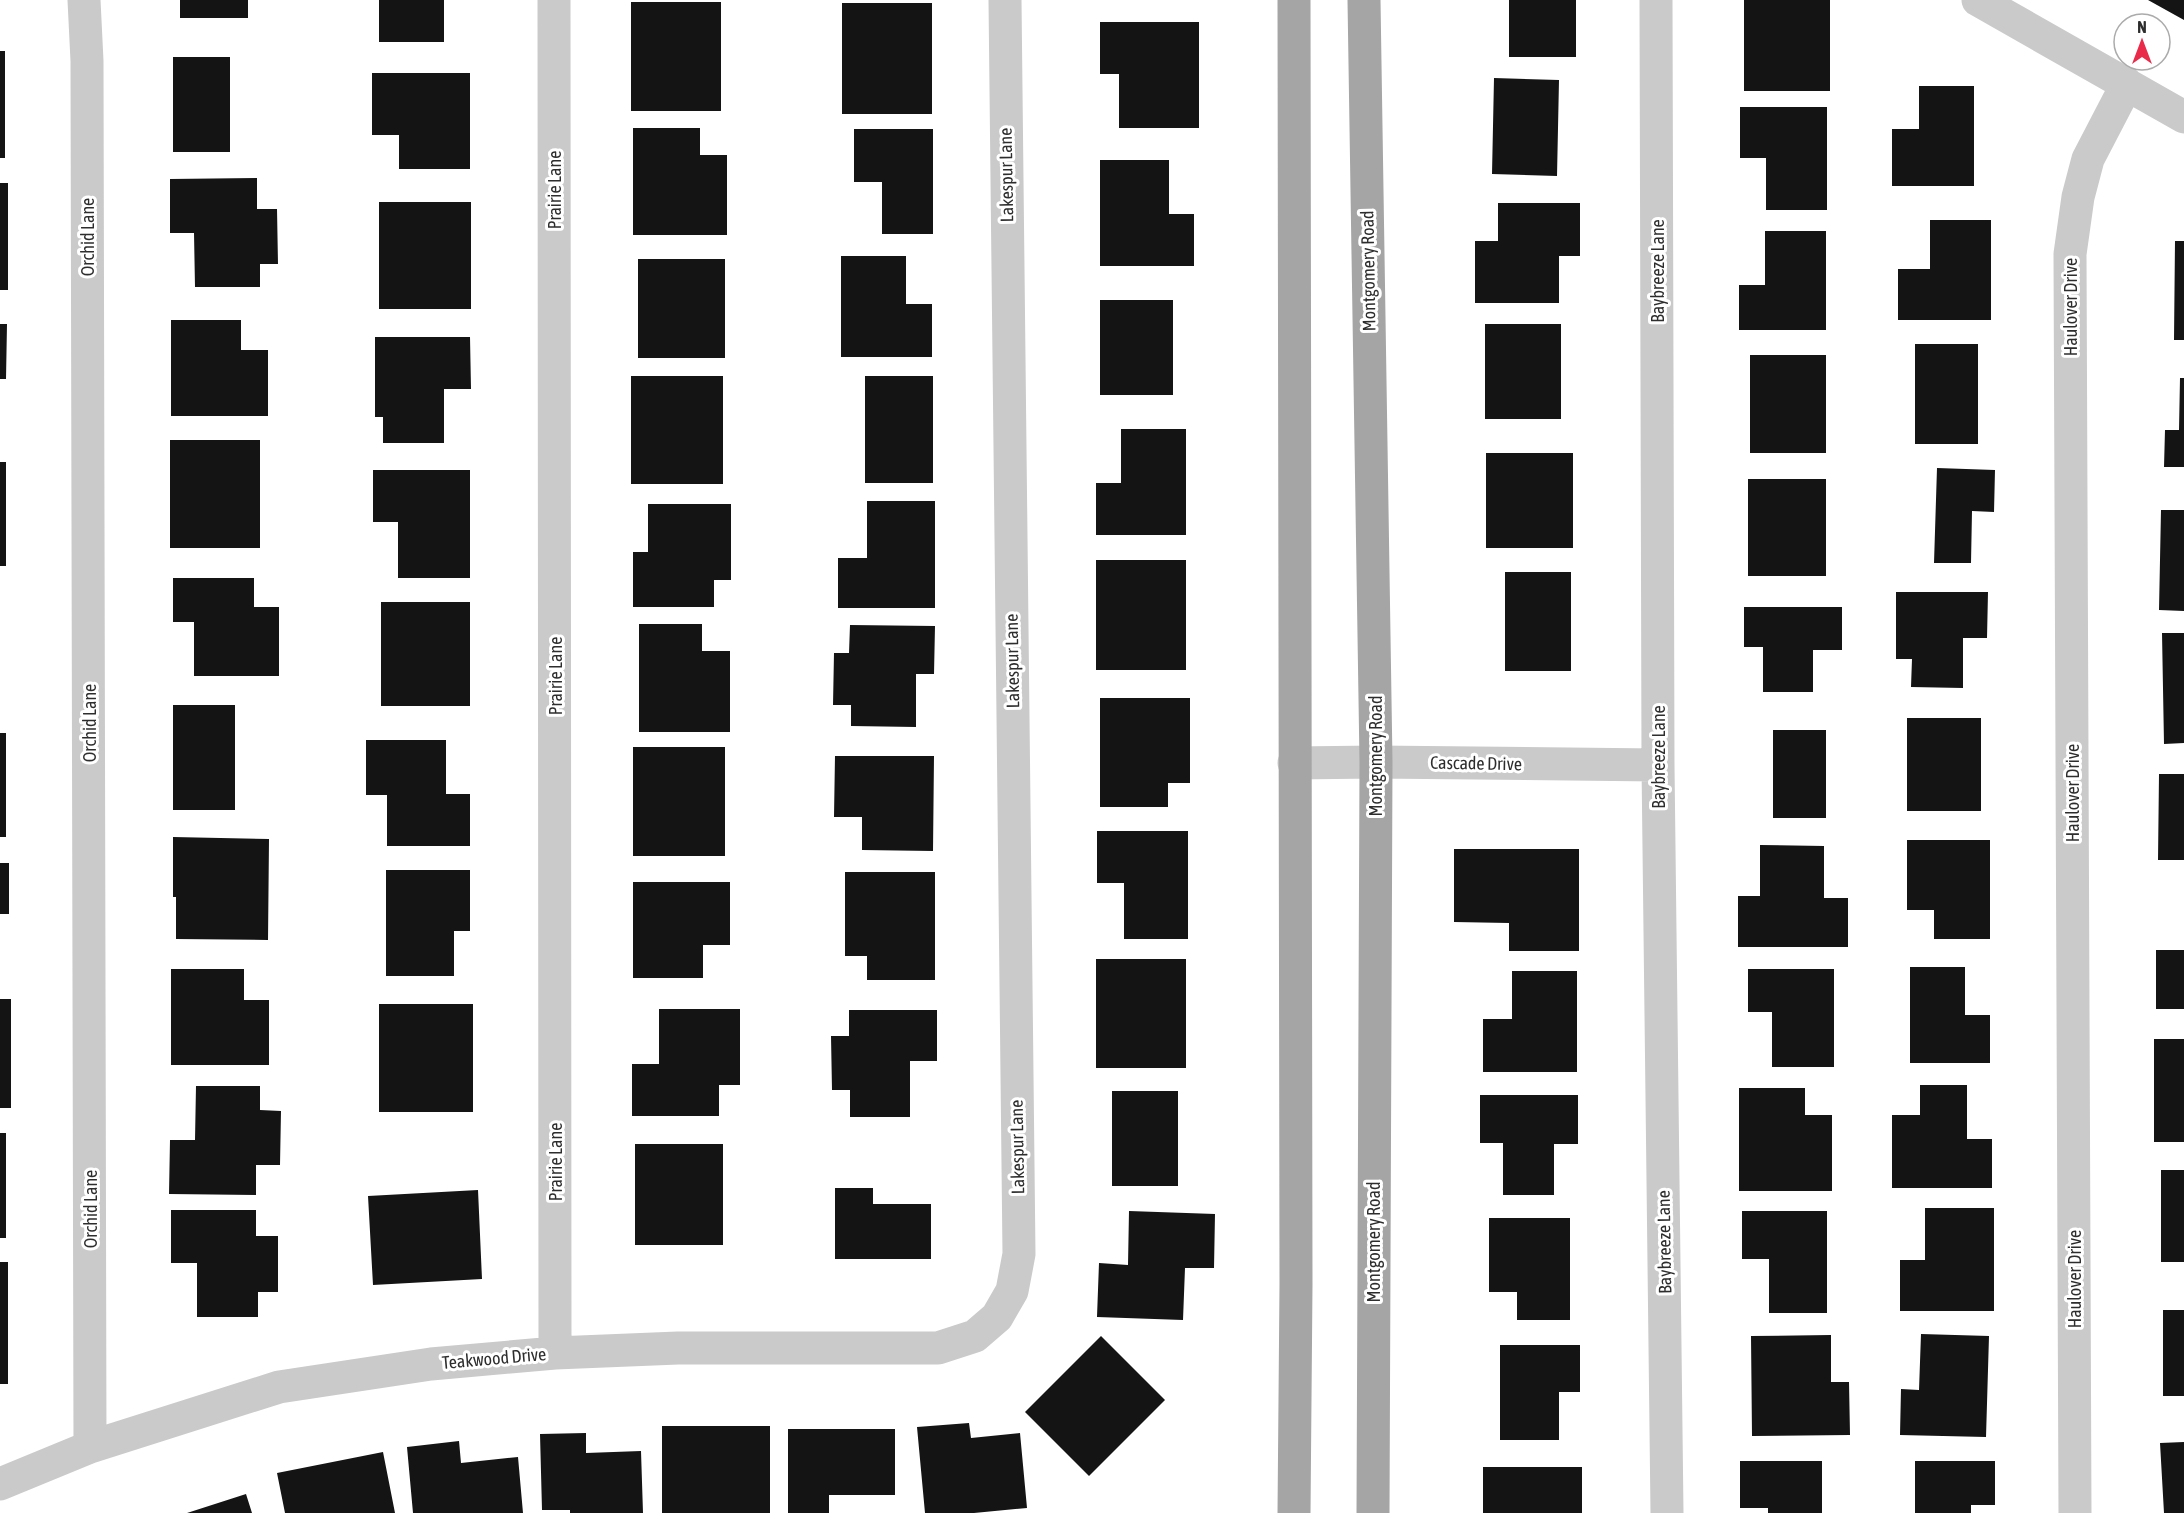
<svg xmlns="http://www.w3.org/2000/svg" width="2184" height="1513" viewBox="0 0 2184 1513" font-family="'Asap Condensed',sans-serif">
<style>
.building{fill:#141414}
.lines{fill:none;stroke-linecap:round;stroke-linejoin:round}
.minor{stroke:#cacaca;stroke-width:33}
.major{stroke:#a5a5a5;stroke-width:33}
.labels{text-anchor:middle;dominant-baseline:central;stroke-width:6;stroke-linejoin:round;paint-order:stroke}
.street-label{font-size:18px;fill:#2d2d2d;stroke:#fff}
</style>
<rect width="100%" height="100%" fill="#fff"/>
<!-- building -->
<path class="building" d="M 180,0 L 248,0 L 248,18 L 180,18 Z
M 379,0 L 444,0 L 444,42 L 379,42 Z
M 1509,0 L 1576,0 L 1576,57 L 1509,57 Z
M 1744,0 L 1830,0 L 1830,91 L 1744,91 Z
M 2148,0 L 2184,0 L 2184,20 Z
M 631,2 L 721,2 L 721,111 L 631,111 Z
M 842,3 L 932,3 L 932,114 L 842,114 Z
M 1100,22 L 1199,22 L 1199,128 L 1119,128 L 1119,74 L 1100,74 Z
M 0,51 L 5,51 L 5,158 L 0,158 Z
M 173,57 L 230,57 L 230,152 L 173,152 Z
M 372,73 L 470,73 L 470,169 L 399,169 L 399,135 L 372,135 Z
M 1494,78 L 1559,80 L 1557,176 L 1492,174 Z
M 1919,86 L 1974,86 L 1974,186 L 1892,186 L 1892,129 L 1919,129 Z
M 1740,107 L 1827,107 L 1827,210 L 1766,210 L 1766,158 L 1740,158 Z
M 633,128 L 700,128 L 700,155 L 727,155 L 727,235 L 633,235 Z
M 854,129 L 933,129 L 933,234 L 882,234 L 882,182 L 854,182 Z
M 1100,160 L 1169,160 L 1169,214 L 1194,214 L 1194,266 L 1100,266 Z
M 257,178 L 257,209 L 277,209 L 278,264 L 260,264 L 260,287 L 195,287 L 194,233 L 170,233 L 170,179 Z
M 0,183 L 8,183 L 8,290 L 0,290 Z
M 379,202 L 471,202 L 471,309 L 379,309 Z
M 1498,203 L 1580,203 L 1580,256 L 1559,256 L 1559,303 L 1475,303 L 1475,241 L 1498,241 Z
M 1930,220 L 1991,220 L 1991,320 L 1898,320 L 1898,269 L 1930,269 Z
M 1765,231 L 1826,231 L 1826,330 L 1739,330 L 1739,285 L 1765,285 Z
M 2175,241 L 2184,241 L 2184,340 L 2174,340 Z
M 841,256 L 906,256 L 906,304 L 932,304 L 932,357 L 841,357 Z
M 638,259 L 725,259 L 725,358 L 638,358 Z
M 1100,300 L 1173,300 L 1173,395 L 1100,395 Z
M 171,320 L 241,320 L 241,350 L 268,350 L 268,416 L 171,416 Z
M 0,324 L 7,324 L 6,379 L 0,379 Z
M 1485,324 L 1561,324 L 1561,419 L 1485,419 Z
M 375,337 L 470,337 L 471,389 L 444,389 L 444,443 L 383,443 L 383,417 L 375,417 Z
M 1915,344 L 1978,344 L 1978,444 L 1915,444 Z
M 1750,355 L 1826,355 L 1826,453 L 1750,453 Z
M 631,376 L 723,376 L 723,484 L 631,484 Z
M 865,376 L 933,376 L 933,483 L 865,483 Z
M 2180,378 L 2184,378 L 2184,467 L 2164,467 L 2165,430 L 2179,430 Z
M 1121,429 L 1186,429 L 1186,535 L 1096,535 L 1096,483 L 1121,483 Z
M 170,440 L 260,440 L 260,548 L 170,548 Z
M 1486,453 L 1573,453 L 1573,548 L 1486,548 Z
M 0,462 L 6,462 L 6,566 L 0,566 Z
M 1937,468 L 1995,470 L 1994,512 L 1972,511 L 1971,563 L 1934,563 Z
M 373,470 L 470,470 L 470,578 L 398,578 L 398,522 L 373,522 Z
M 1748,479 L 1826,479 L 1826,576 L 1748,576 Z
M 867,501 L 935,501 L 935,608 L 838,608 L 838,558 L 867,558 Z
M 648,504 L 731,504 L 731,580 L 714,580 L 714,607 L 633,607 L 633,552 L 648,552 Z
M 2161,510 L 2184,510 L 2184,611 L 2159,610 Z
M 1096,560 L 1186,560 L 1186,670 L 1096,670 Z
M 1505,572 L 1571,572 L 1571,671 L 1505,671 Z
M 173,578 L 254,578 L 254,607 L 279,607 L 279,676 L 194,676 L 194,622 L 173,622 Z
M 1896,592 L 1988,592 L 1987,638 L 1963,638 L 1963,688 L 1911,687 L 1912,659 L 1896,659 Z
M 381,602 L 470,602 L 470,706 L 381,706 Z
M 1744,607 L 1842,607 L 1842,650 L 1813,650 L 1813,692 L 1763,692 L 1763,647 L 1744,647 Z
M 639,624 L 702,624 L 702,651 L 730,651 L 730,732 L 639,732 Z
M 850,625 L 935,626 L 934,674 L 916,674 L 916,727 L 851,726 L 851,705 L 833,705 L 834,653 L 849,653 Z
M 2162,633 L 2184,633 L 2184,743 L 2164,744 Z
M 1100,698 L 1190,698 L 1190,783 L 1168,783 L 1168,807 L 1100,807 Z
M 173,705 L 235,705 L 235,810 L 173,810 Z
M 1907,718 L 1981,718 L 1981,811 L 1907,811 Z
M 1773,730 L 1826,730 L 1826,818 L 1773,818 Z
M 0,733 L 6,733 L 6,837 L 0,837 Z
M 366,740 L 446,740 L 446,794 L 470,794 L 470,846 L 387,846 L 387,795 L 366,795 Z
M 633,747 L 725,747 L 725,856 L 633,856 Z
M 835,756 L 934,756 L 933,851 L 862,850 L 862,817 L 834,817 Z
M 2159,774 L 2184,774 L 2184,860 L 2158,860 Z
M 1097,831 L 1188,831 L 1188,939 L 1124,939 L 1124,883 L 1097,883 Z
M 173,837 L 269,839 L 268,940 L 176,939 L 176,897 L 173,897 Z
M 1907,840 L 1990,840 L 1990,939 L 1934,939 L 1934,910 L 1907,910 Z
M 1760,845 L 1824,846 L 1824,898 L 1848,898 L 1848,947 L 1738,947 L 1738,896 L 1760,896 Z
M 1454,849 L 1579,849 L 1579,951 L 1509,951 L 1509,923 L 1454,922 Z
M 0,863 L 9,863 L 9,914 L 0,914 Z
M 386,870 L 470,870 L 470,931 L 454,931 L 454,976 L 386,976 Z
M 845,872 L 935,872 L 935,980 L 867,980 L 867,956 L 845,956 Z
M 633,882 L 730,882 L 730,945 L 703,945 L 703,978 L 633,978 Z
M 2156,950 L 2184,950 L 2184,1009 L 2156,1009 Z
M 1096,959 L 1186,959 L 1186,1068 L 1096,1068 Z
M 1910,967 L 1965,967 L 1965,1015 L 1990,1015 L 1990,1063 L 1910,1063 Z
M 171,969 L 244,969 L 244,1000 L 269,1000 L 269,1065 L 171,1065 Z
M 1748,969 L 1834,969 L 1834,1067 L 1772,1067 L 1772,1012 L 1748,1012 Z
M 1512,971 L 1577,971 L 1577,1072 L 1483,1072 L 1483,1019 L 1512,1019 Z
M 0,999 L 11,999 L 11,1108 L 0,1108 Z
M 379,1004 L 473,1004 L 473,1112 L 379,1112 Z
M 659,1009 L 740,1009 L 740,1085 L 719,1085 L 719,1116 L 632,1116 L 632,1064 L 659,1064 Z
M 849,1010 L 937,1010 L 937,1061 L 910,1061 L 910,1117 L 850,1117 L 850,1090 L 832,1090 L 831,1036 L 849,1036 Z
M 2154,1039 L 2184,1039 L 2184,1142 L 2154,1142 Z
M 1920,1085 L 1967,1085 L 1967,1139 L 1992,1139 L 1992,1188 L 1892,1188 L 1892,1115 L 1920,1115 Z
M 196,1086 L 260,1086 L 260,1110 L 281,1111 L 280,1165 L 256,1165 L 256,1195 L 169,1194 L 170,1140 L 195,1140 Z
M 1739,1088 L 1805,1088 L 1805,1115 L 1832,1115 L 1832,1191 L 1739,1191 Z
M 1112,1091 L 1178,1091 L 1178,1186 L 1112,1186 Z
M 1480,1095 L 1578,1095 L 1578,1144 L 1554,1144 L 1554,1195 L 1503,1195 L 1503,1143 L 1480,1143 Z
M 0,1133 L 6,1133 L 6,1238 L 0,1238 Z
M 635,1144 L 723,1144 L 723,1245 L 635,1245 Z
M 2161,1170 L 2184,1170 L 2184,1262 L 2161,1262 Z
M 835,1188 L 873,1188 L 873,1204 L 931,1204 L 931,1259 L 835,1259 Z
M 478,1190 L 482,1279 L 373,1285 L 368,1196 Z
M 1925,1208 L 1994,1208 L 1994,1311 L 1900,1311 L 1900,1260 L 1925,1260 Z
M 171,1210 L 256,1210 L 256,1236 L 278,1236 L 278,1292 L 258,1292 L 258,1317 L 197,1317 L 197,1263 L 171,1263 Z
M 1129,1211 L 1215,1214 L 1214,1268 L 1185,1268 L 1183,1320 L 1097,1317 L 1099,1263 L 1128,1265 Z
M 1742,1211 L 1827,1211 L 1827,1313 L 1769,1313 L 1769,1259 L 1742,1259 Z
M 1489,1218 L 1570,1218 L 1570,1320 L 1517,1320 L 1517,1292 L 1489,1292 Z
M 0,1262 L 8,1262 L 8,1384 L 0,1384 Z
M 2163,1310 L 2184,1310 L 2184,1396 L 2163,1396 Z
M 1921,1334 L 1989,1336 L 1986,1437 L 1900,1435 L 1901,1389 L 1919,1390 Z
M 1831,1335 L 1831,1382 L 1849,1382 L 1850,1435 L 1752,1436 L 1751,1336 Z
M 1101,1336 L 1165,1400 L 1089,1476 L 1025,1412 Z
M 1500,1345 L 1580,1345 L 1580,1392 L 1559,1392 L 1559,1440 L 1500,1440 Z
M 969,1423 L 971,1438 L 1020,1433 L 1027,1508 L 974,1513 L 925,1513 L 917,1427 Z
M 662,1426 L 770,1426 L 770,1513 L 662,1513 Z
M 788,1429 L 895,1429 L 895,1495 L 829,1495 L 829,1513 L 788,1513 Z
M 586,1433 L 586,1453 L 641,1451 L 643,1513 L 570,1513 L 570,1510 L 542,1510 L 540,1434 Z
M 459,1441 L 461,1463 L 518,1457 L 523,1513 L 413,1513 L 407,1447 Z
M 2184,1442 L 2184,1513 L 2164,1513 L 2160,1443 Z
M 383,1452 L 395,1513 L 285,1513 L 277,1473 Z
M 1740,1461 L 1822,1461 L 1822,1513 L 1768,1513 L 1768,1508 L 1740,1508 Z
M 1915,1461 L 1995,1461 L 1995,1505 L 1971,1505 L 1971,1513 L 1915,1513 Z
M 1483,1467 L 1582,1467 L 1582,1513 L 1483,1513 Z
M 246,1494 L 252,1513 L 187,1513 Z"/>
<g class="lines">
<!-- minor -->
<path class="minor" d="M 84,0 L 87,61 L 90,1447
M 554,0 L 555,1353
M 1656,0 L 1658,765 L 1667,1513
M 1978,0 L 2184,117
M 1294,763 L 1376,762 L 1658,765
M 0,1484 L 90,1447 L 279,1387 L 431,1364 L 555,1353 L 678,1348 L 938,1348 L 975,1336 L 997,1317 L 1012,1291 L 1019,1254 L 1005,0
M 2075,1513 L 2070,254 L 2078,197 L 2088,159 L 2127,84"/>
<!-- major -->
<path class="major" d="M 1294,0 L 1296,1284 L 1294,1513
M 1364,0 L 1376,762 L 1373,1513"/>
</g>
<g class="labels">
<!-- street labels -->
<g class="street-label">
<text transform="translate(1006 175) rotate(-91)">Lakespur Lane</text>
<text transform="translate(554 190) rotate(-90)">Prairie Lane</text>
<text transform="translate(87 237) rotate(-90)">Orchid Lane</text>
<text transform="translate(1368 271) rotate(-91)">Montgomery Road</text>
<text transform="translate(1657 271) rotate(-90)">Baybreeze Lane</text>
<text transform="translate(2070 307) rotate(-90)">Haulover Drive</text>
<text transform="translate(1012 661) rotate(-91)">Lakespur Lane</text>
<text transform="translate(555 676) rotate(-90)">Prairie Lane</text>
<text transform="translate(89 723) rotate(-90)">Orchid Lane</text>
<text transform="translate(1375 756) rotate(-90)">Montgomery Road</text>
<text transform="translate(1658 757) rotate(-90)">Baybreeze Lane</text>
<text transform="translate(1476 763) rotate(1)">Cascade Drive</text>
<text transform="translate(2072 793) rotate(-90)">Haulover Drive</text>
<text transform="translate(1017 1147) rotate(-91)">Lakespur Lane</text>
<text transform="translate(555 1162) rotate(-90)">Prairie Lane</text>
<text transform="translate(90 1209) rotate(-90)">Orchid Lane</text>
<text transform="translate(1373 1242) rotate(-90)">Montgomery Road</text>
<text transform="translate(1664 1242) rotate(-91)">Baybreeze Lane</text>
<text transform="translate(2074 1279) rotate(-90)">Haulover Drive</text>
<text transform="translate(494 1358) rotate(-5)">Teakwood Drive</text>
</g>
</g>
<!-- north arrow -->
<g transform="translate(2142 42)"><circle r="28" fill="#ffffff" stroke="#ababab" stroke-width="1.5"/>
<path d="M0-4.5L10 22L0 15L-10 22Z" fill="#e92a49"/>
<text y="-9" font-size="16" font-weight="bold" text-anchor="middle" fill="#2d2d2d">N</text>
</g>
</svg>
